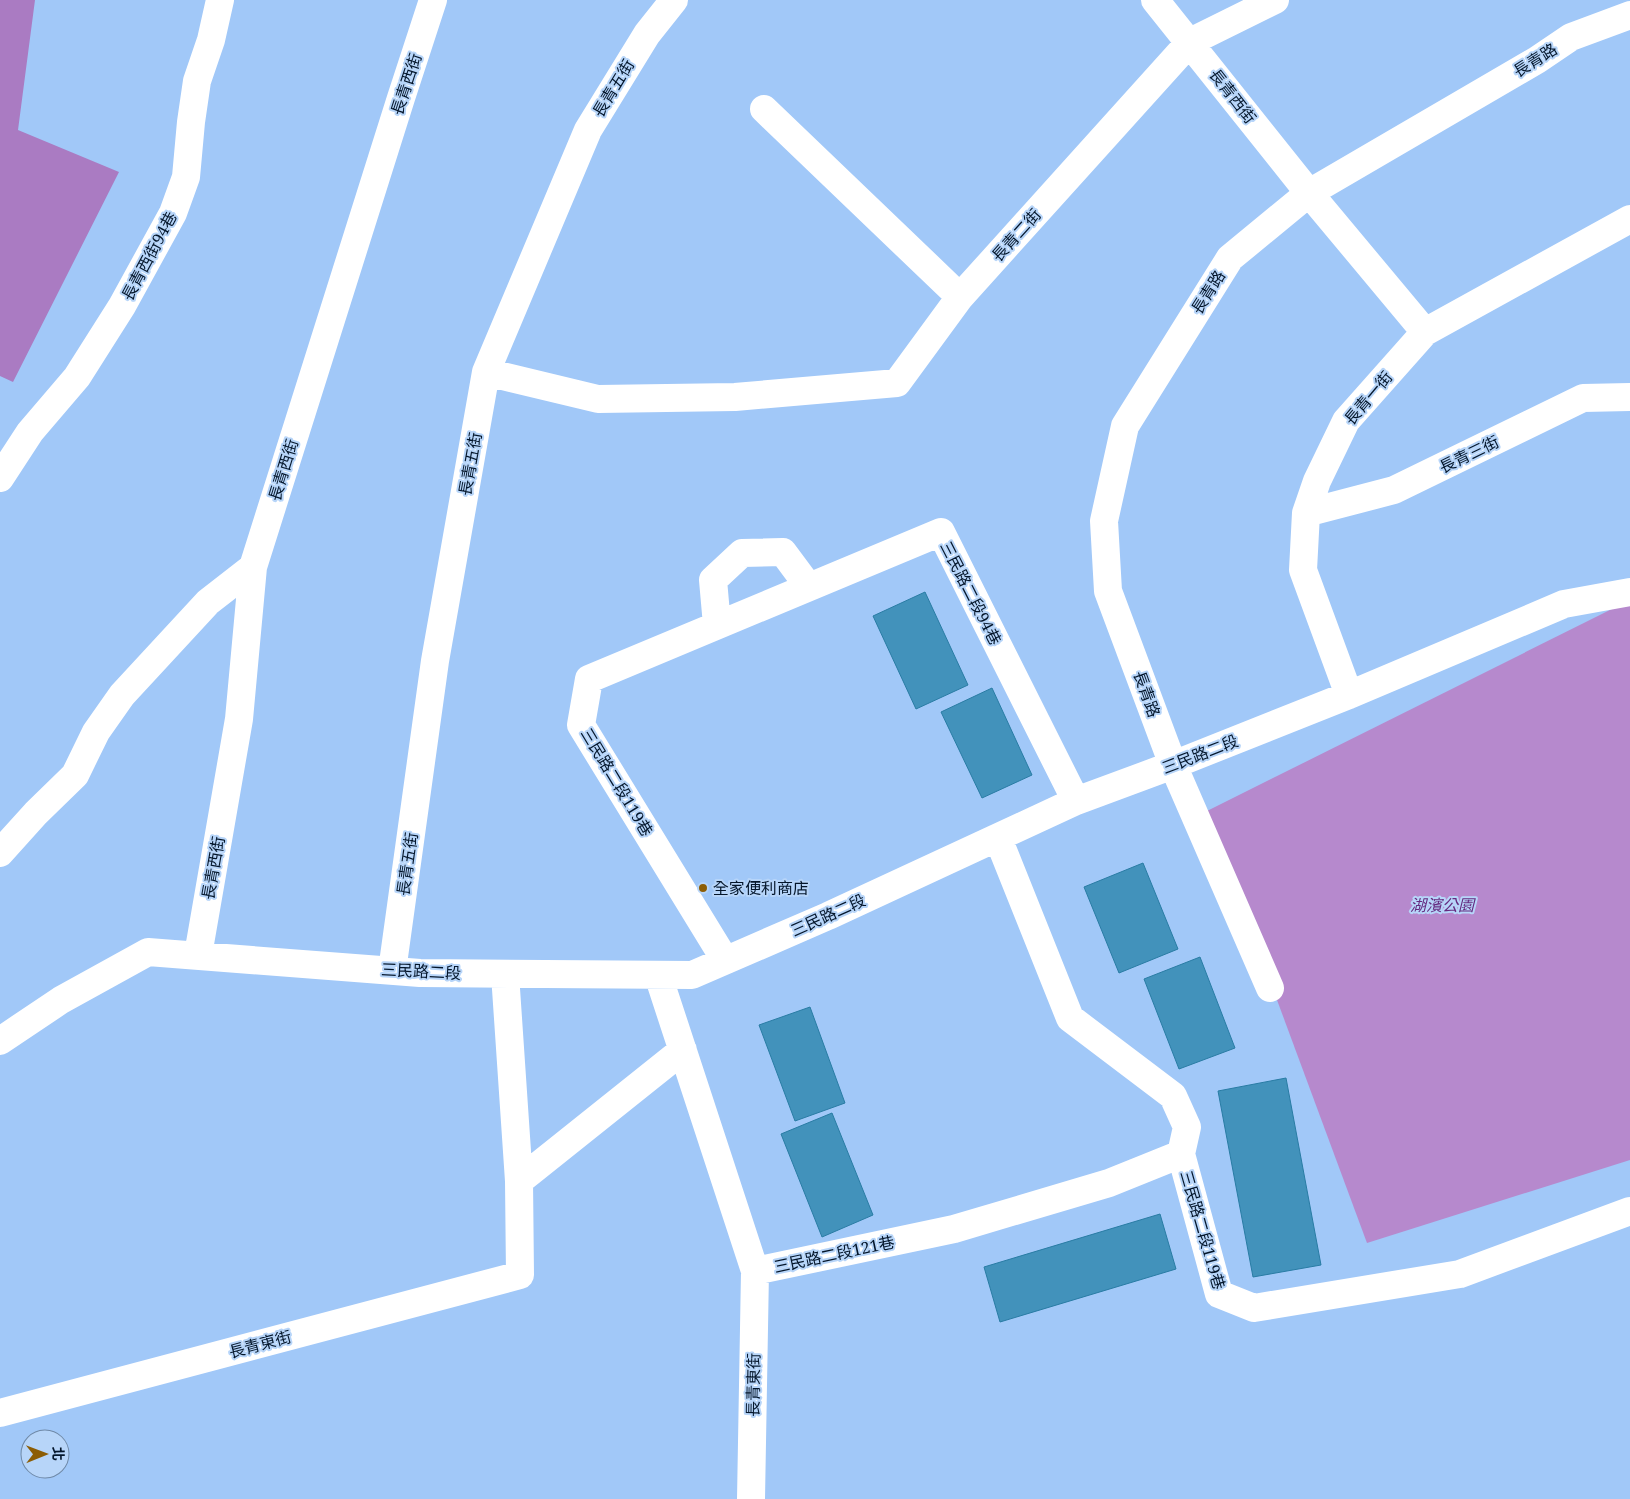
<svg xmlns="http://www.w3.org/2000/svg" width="1630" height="1499" viewBox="0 0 1630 1499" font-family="'Noto Serif','Noto Sans TC',serif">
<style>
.green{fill:#b689cd}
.forest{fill:#aa7bc2}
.building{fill:#4292bb;stroke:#297ca4}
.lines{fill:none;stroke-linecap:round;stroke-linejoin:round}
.street{stroke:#fff;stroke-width:28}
.poi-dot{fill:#8c5d05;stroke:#b7d5f9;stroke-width:2}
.labels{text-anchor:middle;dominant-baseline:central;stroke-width:4;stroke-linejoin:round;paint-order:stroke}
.street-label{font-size:16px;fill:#04162b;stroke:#b7d5f9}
.poi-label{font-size:16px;fill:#04162b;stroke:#b7d5f9;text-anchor:start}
.park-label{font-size:16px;font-style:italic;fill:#652a7f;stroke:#b7d5f9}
</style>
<rect width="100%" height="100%" fill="#a1c8f8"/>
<!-- green -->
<path class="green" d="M 1630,600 L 1630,1160 L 1367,1243 L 1207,811 Z"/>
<!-- forest -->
<path class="forest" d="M 0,0 L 35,0 L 18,130 L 119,172 L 13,382 L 0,376 Z"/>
<!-- building -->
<path class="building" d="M 925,592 L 968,685 L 916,709 L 873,616 Z
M 992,688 L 1032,775 L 982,798 L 941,712 Z
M 1143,863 L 1178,949 L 1119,973 L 1084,887 Z
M 1200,957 L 1235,1048 L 1179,1069 L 1144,979 Z
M 810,1007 L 845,1103 L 795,1121 L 759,1025 Z
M 1286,1078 L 1321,1265 L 1253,1277 L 1218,1091 Z
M 832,1113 L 873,1215 L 822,1237 L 781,1134 Z
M 1160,1214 L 1176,1269 L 1000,1322 L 984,1267 Z"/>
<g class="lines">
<!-- street -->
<path class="street" d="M 1155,0 L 1309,193 L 1425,332
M 764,109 L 960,297 L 1190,42 L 1275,0
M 486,372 L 598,399 L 735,397 L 897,383 L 960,297
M 0,478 L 30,432 L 77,377 L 122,306 L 173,213 L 186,177 L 191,122 L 197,81 L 211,40 L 220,0
M 1306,513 L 1394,490 L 1583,398 L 1630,397
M 717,625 L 713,580 L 742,553 L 783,552 L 809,587
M 1349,695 L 1303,570 L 1306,513 L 1317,481 L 1346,421 L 1425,332 L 1630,219
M 998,838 L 1070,1018 L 1173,1096 L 1187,1127 L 1181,1154 L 1219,1294 L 1254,1308 L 1460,1274 L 1630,1211
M 0,853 L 36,813 L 75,775 L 96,732 L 122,695 L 208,602 L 253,567
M 198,955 L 239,719 L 253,567 L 401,98 L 433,0
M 725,960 L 581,725 L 589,679 L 941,532 L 1076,801
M 392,971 L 435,661 L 486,372 L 588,130 L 647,34 L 674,0
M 505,974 L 519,1181
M 658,975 L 755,1271 L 751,1499
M 1270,988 L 1173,765 L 1108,591 L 1104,521 L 1125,426 L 1230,258 L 1309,193 L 1537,60 L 1571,37 L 1630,15
M 0,1041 L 61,1000 L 148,952 L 420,973 L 692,975 L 828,916 L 1076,801 L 1173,765 L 1349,695 L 1564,604 L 1630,592
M 755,1271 L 954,1229 L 1109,1183 L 1181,1154
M 0,1413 L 520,1275 L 519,1181 L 683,1050"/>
</g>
<!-- markers -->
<circle class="poi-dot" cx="703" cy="888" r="5"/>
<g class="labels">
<!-- street labels -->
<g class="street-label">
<text transform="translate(1535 60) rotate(-32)">長青路</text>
<text transform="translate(406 84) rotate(-72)">長青西街</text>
<text transform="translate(613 88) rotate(-59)">長青五街</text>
<text transform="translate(1233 96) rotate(52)">長青西街</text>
<text transform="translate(1016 235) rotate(-48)">長青二街</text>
<text transform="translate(149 256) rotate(-62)">長青西街94巷</text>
<text transform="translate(1208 292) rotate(-58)">長青路</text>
<text transform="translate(1368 398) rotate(-50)">長青一街</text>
<text transform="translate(1469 454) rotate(-26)">長青三街</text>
<text transform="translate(470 464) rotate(-80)">長青五街</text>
<text transform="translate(283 470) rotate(-73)">長青西街</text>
<text transform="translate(971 593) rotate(63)">三民路二段94巷</text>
<text transform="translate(1147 694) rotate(70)">長青路</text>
<text transform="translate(1200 754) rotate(-21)">三民路二段</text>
<text transform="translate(617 782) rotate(59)">三民路二段119巷</text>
<text transform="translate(407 864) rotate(-82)">長青五街</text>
<text transform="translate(213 868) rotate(-80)">長青西街</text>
<text transform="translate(828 915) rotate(-24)">三民路二段</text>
<text transform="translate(421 971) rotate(3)">三民路二段</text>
<text transform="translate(1203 1230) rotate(74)">三民路二段119巷</text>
<text transform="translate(834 1254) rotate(-12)">三民路二段121巷</text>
<text transform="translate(260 1344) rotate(-15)">長青東街</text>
<text transform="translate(753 1385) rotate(-89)">長青東街</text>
</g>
<!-- poi labels -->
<g class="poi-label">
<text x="713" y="888">全家便利商店</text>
</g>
<!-- park labels -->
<g class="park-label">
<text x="1442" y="905">湖濱公園</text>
</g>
</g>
<!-- north arrow -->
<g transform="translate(45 1454) rotate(89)"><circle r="24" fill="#b7d5f9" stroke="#6f89a7"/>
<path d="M0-4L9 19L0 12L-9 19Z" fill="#8c5d05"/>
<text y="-8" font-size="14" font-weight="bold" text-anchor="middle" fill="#04162b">北</text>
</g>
</svg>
